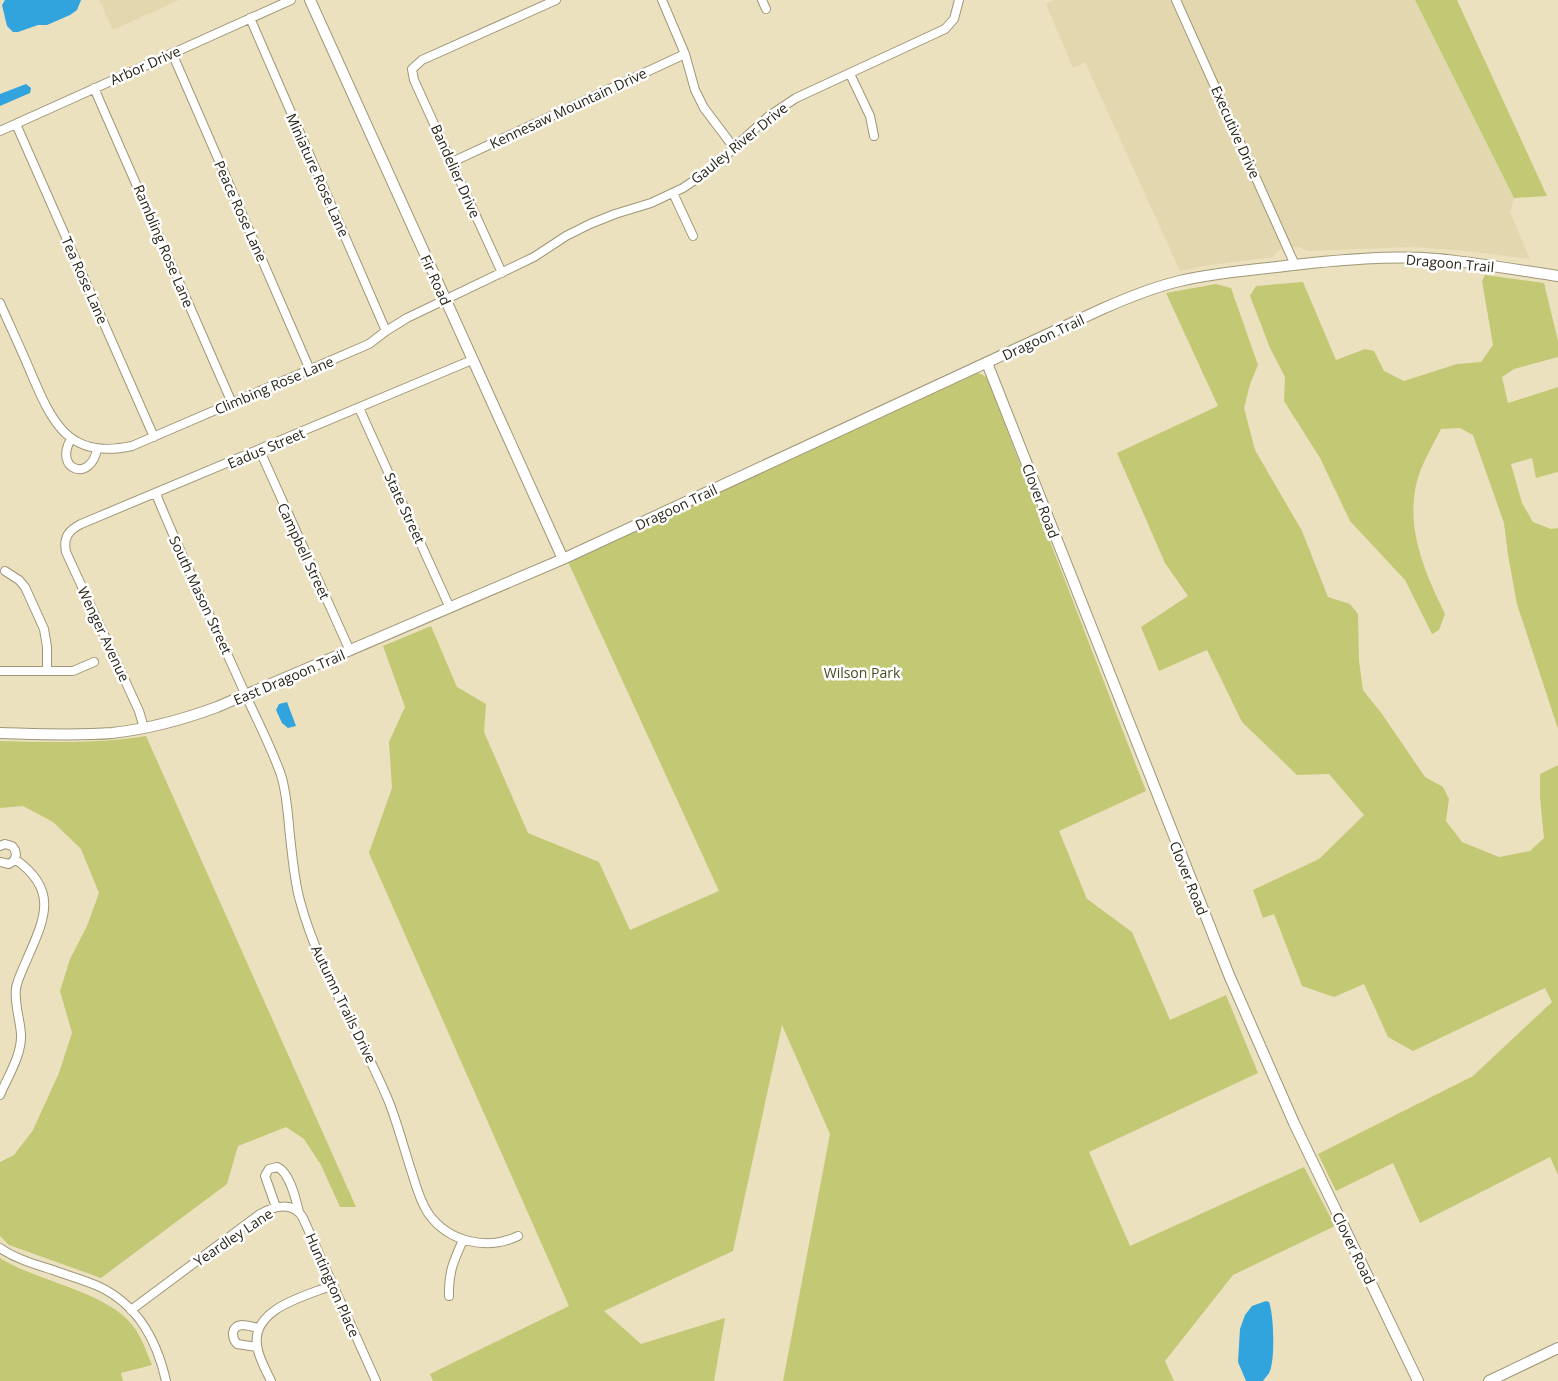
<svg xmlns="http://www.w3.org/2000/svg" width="1558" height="1381" viewBox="0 0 1558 1381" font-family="'Open Sans',sans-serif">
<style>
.built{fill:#e2d7ae}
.green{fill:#c3c875}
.water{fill:#31a4dd}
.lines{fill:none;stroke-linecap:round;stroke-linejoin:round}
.minor-casing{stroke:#9f9677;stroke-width:10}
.tertiary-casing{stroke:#9f9677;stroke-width:12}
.minor{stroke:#fff;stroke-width:8}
.tertiary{stroke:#fff;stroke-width:10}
.labels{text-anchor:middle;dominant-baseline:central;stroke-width:5;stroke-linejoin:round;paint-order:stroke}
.street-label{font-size:14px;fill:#292519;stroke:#fff}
.park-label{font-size:14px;fill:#4a4c21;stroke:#fff}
</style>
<rect width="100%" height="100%" fill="#ebe1bf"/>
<!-- built -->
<path class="built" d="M 99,0 L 179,0 L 113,30 Z
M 1054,0 L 1415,0 L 1514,198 L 1510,212 L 1530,259 L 1466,251 L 1413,247 L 1308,251 L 1299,247 L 1279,250 L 1273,257 L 1210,265 L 1180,271 L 1085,62 L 1073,68 L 1046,4 Z"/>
<!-- green -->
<path class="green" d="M 1415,0 L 1457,0 L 1547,196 L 1514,198 Z
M 1485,275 L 1544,283 L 1558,341 L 1558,357 L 1514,369 L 1502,377 L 1508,403 L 1558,387 L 1558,472 L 1536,478 L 1532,458 L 1511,464 L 1522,503 L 1533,522 L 1551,529 L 1558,528 L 1558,729 L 1517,604 L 1508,555 L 1504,523 L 1473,435 L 1460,428 L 1441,429 C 1433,445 1422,463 1417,481 C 1405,528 1425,572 1445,614 L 1439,630 L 1432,634 L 1405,580 L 1350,521 L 1320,458 L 1284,401 L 1285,377 L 1270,348 L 1250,296 L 1256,286 L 1303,282 L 1336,360 L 1365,349 L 1374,351 L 1384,371 L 1404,381 L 1457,364 L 1481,362 L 1493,345 L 1482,281 Z
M 1216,284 L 1231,288 L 1258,365 L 1250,384 L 1244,408 L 1255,450 L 1302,531 L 1328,597 L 1350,604 L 1358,614 L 1359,661 L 1363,690 L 1382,714 L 1425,777 L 1443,787 L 1449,799 L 1446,821 L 1462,842 L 1499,857 L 1530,851 L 1544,838 L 1540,798 L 1540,774 L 1558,765 L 1558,1175 L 1550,1157 L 1420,1223 L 1393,1163 L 1336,1191 L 1318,1154 L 1473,1076 L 1552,1002 L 1545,988 L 1413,1051 L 1388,1037 L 1364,984 L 1334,997 L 1302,986 L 1274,914 L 1263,918 L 1253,890 L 1319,859 L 1364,815 L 1329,774 L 1297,775 L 1242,722 L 1207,650 L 1159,671 L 1141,627 L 1188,596 L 1165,563 L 1117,453 L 1218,406 L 1166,293 Z
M 978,373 L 983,375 L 987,378 L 1146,791 L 1059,831 L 1087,899 L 1132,932 L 1170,1020 L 1226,995 L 1258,1073 L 1089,1152 L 1130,1246 L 1304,1167 L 1335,1226 L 1233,1275 L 1165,1361 L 1174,1381 L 783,1381 L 830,1134 L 782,1025 L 733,1251 L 604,1311 L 641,1344 L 725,1318 L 714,1381 L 433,1381 L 430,1374 L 569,1306 L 369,853 L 392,788 L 389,742 L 405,707 L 383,646 L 431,626 L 457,687 L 486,704 L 484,732 L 528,833 L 599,862 L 630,930 L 719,891 L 568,562 L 972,374 Z
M 146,736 L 356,1207 L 340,1207 L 321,1165 L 304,1139 L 286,1127 L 238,1146 L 227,1184 L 101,1278 L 9,1245 L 0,1236 L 0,1162 L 14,1155 L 33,1130 L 59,1073 L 72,1033 L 60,991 L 70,959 L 87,926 L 99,893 L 81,849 L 53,822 L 23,806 L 0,808 L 0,741 C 49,742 98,744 146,736 Z
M 0,1258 C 37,1282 112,1292 136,1330 C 143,1341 147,1353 152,1365 L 121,1373 L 123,1381 L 0,1381 Z"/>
<!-- water -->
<path class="water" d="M 5,0 L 81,0 L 77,10 L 70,15 L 47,25 L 38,25 L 18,32 L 13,32 L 7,26 L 2,5 Z
M 26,84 L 31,88 L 30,93 L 0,106 L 0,94 Z
M 287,702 L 296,726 L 288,728 L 282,723 L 276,710 L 279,704 Z
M 1266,1301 L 1269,1302 C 1274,1316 1275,1358 1270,1371 C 1269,1374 1265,1378 1263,1381 L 1246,1381 L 1238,1362 L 1240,1329 L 1245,1315 L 1252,1306 Z"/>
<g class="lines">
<defs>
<path id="minor" d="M 662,0 L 685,54 L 695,90 L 704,108 L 735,149
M 762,0 L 766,9
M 1176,0 L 1295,265
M 250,18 L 386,331
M 172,53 L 310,370
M 850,74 L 870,116 L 874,136
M 94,88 L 232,403
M 16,124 L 154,437
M 0,131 L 291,0
M 452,162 L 685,54
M 673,193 L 693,236
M 502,273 L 414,80 L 412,69 L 422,60 L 556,0
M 0,303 C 10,326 21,349 31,373 C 52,422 68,460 132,446 L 369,344 L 386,331 L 407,318 L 534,257 L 566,236 L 590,224 L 615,214 L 651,203 L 683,188 L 711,169 L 769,116 L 796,98 L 945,29 L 954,19 L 959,0
M 359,408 L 450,608
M 71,439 C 53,470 91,483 97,449
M 260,451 L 350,651
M 156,494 C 184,563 217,630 247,698 C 259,724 272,749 281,775 C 288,797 288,822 291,845 C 293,863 295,883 300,901 C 319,972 361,1034 389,1102 C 398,1125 404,1149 412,1173 C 416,1186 420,1201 428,1213 C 448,1242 487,1251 518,1236
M 5,571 L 19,580 L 25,587 L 44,629 L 47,647 L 47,671
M 0,671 L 73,671 L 94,662
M 144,728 L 139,711 L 66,552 C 63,537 69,530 81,524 L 472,360
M 0,846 L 5,844 L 12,846 C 18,852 17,860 9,864 L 0,862
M 0,1095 C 8,1076 22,1055 21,1034 C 20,1019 14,1003 16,988 C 18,978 23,969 27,959 C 45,918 59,890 15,859
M 276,1207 L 265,1176 L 269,1169 L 277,1167 C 290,1172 296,1200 299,1212
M 0,1248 C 16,1259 34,1264 53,1270 C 69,1276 85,1280 100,1287 C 139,1306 157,1341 166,1381
M 449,1296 C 448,1273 454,1260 463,1240
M 131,1310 L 260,1214 C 274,1206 293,1201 303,1218 L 376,1381
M 257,1347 L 237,1344 C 231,1337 231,1326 242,1325 C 247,1325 253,1327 259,1328
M 271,1381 C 266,1370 258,1357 257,1345 C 252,1308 306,1296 333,1285"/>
<path id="tertiary" d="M 310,0 L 563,559
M 987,363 L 1229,975 L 1294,1123 L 1418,1381
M 0,733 C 37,734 75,736 112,733 C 148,729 182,720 217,707 L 563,559 L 1102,309 C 1127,298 1153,287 1180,281 C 1217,272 1256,270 1293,265 C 1341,260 1389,255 1437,259 C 1478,263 1518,270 1558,276
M 1489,1381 L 1558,1348"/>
</defs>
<!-- minor casing -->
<use href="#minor" class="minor-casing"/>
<!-- tertiary casing -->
<use href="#tertiary" class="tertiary-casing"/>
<!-- minor -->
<use href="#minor" class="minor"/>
<!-- tertiary -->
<use href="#tertiary" class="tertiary"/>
</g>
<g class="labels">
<!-- street labels -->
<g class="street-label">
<text transform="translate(145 65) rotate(-24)">Arbor Drive</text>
<text transform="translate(568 108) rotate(-25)">Kennesaw Mountain Drive</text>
<text transform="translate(1236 132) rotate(66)">Executive Drive</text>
<text transform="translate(739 143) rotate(-39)">Gauley River Drive</text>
<text transform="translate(456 171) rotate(66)">Bandelier Drive</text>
<text transform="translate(318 175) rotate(66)">Miniature Rose Lane</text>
<text transform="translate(241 211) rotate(66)">Peace Rose Lane</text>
<text transform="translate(164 246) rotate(67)">Rambling Rose Lane</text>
<text transform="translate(1450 263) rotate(5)">Dragoon Trail</text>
<text transform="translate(85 280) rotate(66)">Tea Rose Lane</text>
<text transform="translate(436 280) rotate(66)">Fir Road</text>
<text transform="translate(1043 337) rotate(-25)">Dragoon Trail</text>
<text transform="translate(274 385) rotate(-23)">Climbing Rose Lane</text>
<text transform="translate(266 448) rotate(-23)">Eadus Street</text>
<text transform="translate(1041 501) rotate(69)">Clover Road</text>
<text transform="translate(676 507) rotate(-25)">Dragoon Trail</text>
<text transform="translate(405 508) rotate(65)">State Street</text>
<text transform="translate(304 551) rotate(65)">Campbell Street</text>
<text transform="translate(201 595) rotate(65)">South Mason Street</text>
<text transform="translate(104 634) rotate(65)">Wenger Avenue</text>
<text transform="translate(289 677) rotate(-23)">East Dragoon Trail</text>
<text transform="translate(1189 878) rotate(68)">Clover Road</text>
<text transform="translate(344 1004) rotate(64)">Autumn Trails Drive</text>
<text transform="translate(233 1237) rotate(-34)">Yeardley Lane</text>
<text transform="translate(1354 1248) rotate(64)">Clover Road</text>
<text transform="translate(333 1285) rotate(66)">Huntington Place</text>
</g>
<!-- park labels -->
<g class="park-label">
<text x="862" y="672">Wilson Park</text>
</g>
</g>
</svg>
